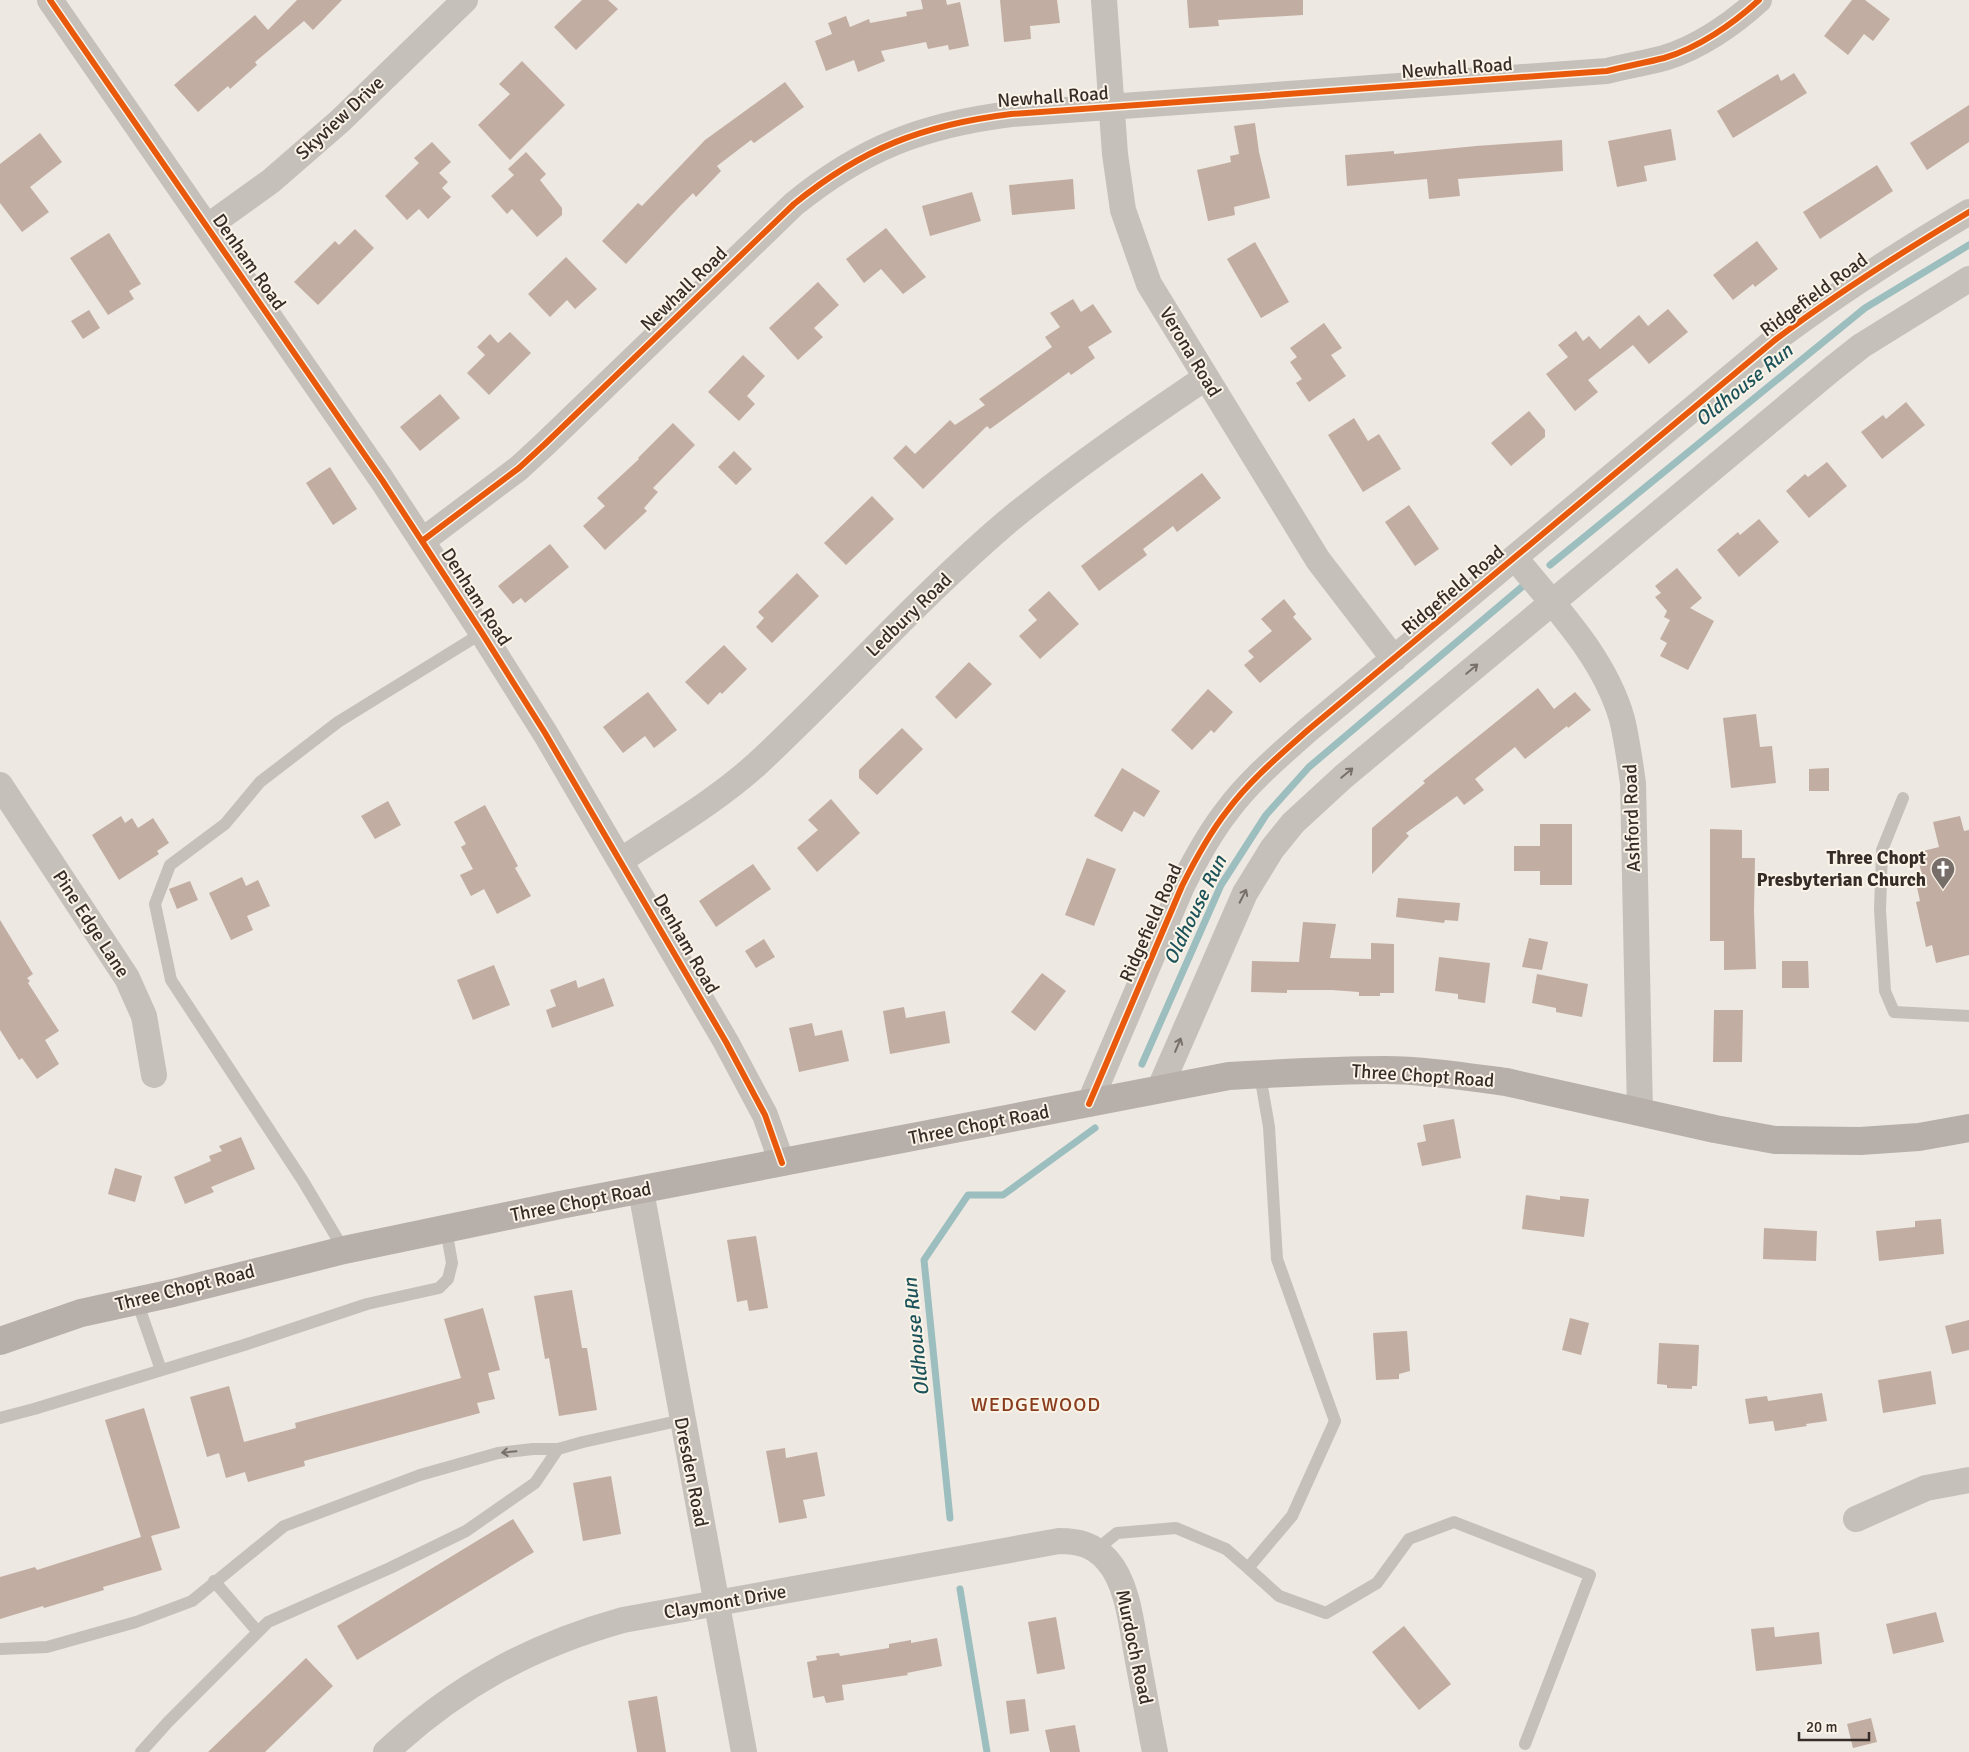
<svg xmlns="http://www.w3.org/2000/svg" width="1969" height="1752" viewBox="0 0 1969 1752" font-family="Signika,sans-serif">
<style>
.lines{fill:none;stroke-linecap:round;stroke-linejoin:round}
.stream{stroke:#9cbebf;stroke-width:7}
.building{fill:#c2ada2}
.lane{stroke:#c6c0ba;stroke-width:12}
.street{stroke:#c6c0ba;stroke-width:26}
.secondary{stroke:#b7b0aa;stroke-width:28}
.cycleway-casing{stroke:#faf3e8;stroke-width:9}
.cycleway{stroke:#e8590c;stroke-width:6}
.oneway{stroke:#776f6a}
.labels{text-anchor:middle;dominant-baseline:central;stroke-width:4;stroke-linejoin:round;paint-order:stroke}
.street-label{font-size:19px;fill:#372d28;stroke:#faf3e8}
.poi-label{font-size:19px;font-weight:bold;fill:#372d28;stroke:#faf3e8;text-anchor:end}
.water-label{font-size:20px;font-style:italic;fill:#1c535a;stroke:#faf3e8}
.neighbourhood-label{font-size:20px;letter-spacing:1px;fill:#893d1e;stroke:#faf3e8}
</style>
<rect width="100%" height="100%" fill="#ede8e1"/>
<g class="lines">
<!-- stream -->
<path class="stream" d="M 1550,565 L 1865,308 L 1969,245
M 1142,1064 L 1221,885 L 1266,815 L 1309,767 L 1523,586
M 950,1518 L 924,1260 L 968,1195 L 1003,1195 L 1095,1128
M 960,1589 L 987,1752"/>
</g>
<!-- building -->
<path class="building" d="M 297,0 L 342,0 L 313,30 L 304,21 L 255,62 L 257,65 L 230,89 L 228,86 L 198,112 L 174,85 L 255,15 L 268,30 Z
M 582,0 L 608,0 L 618,9 L 576,50 L 554,27 Z
M 921,0 L 946,0 L 947,5 L 960,2 L 969,46 L 949,50 L 948,45 L 928,49 L 926,42 L 881,51 L 885,61 L 858,72 L 854,60 L 826,71 L 815,41 L 832,34 L 828,23 L 846,16 L 850,27 L 869,19 L 870,23 L 907,16 L 906,12 L 923,9 Z
M 1000,0 L 1057,0 L 1060,23 L 1030,26 L 1031,39 L 1004,42 Z
M 1187,0 L 1303,0 L 1303,15 L 1218,20 L 1219,26 L 1189,28 Z
M 1852,0 L 1865,0 L 1890,19 L 1873,41 L 1864,34 L 1848,55 L 1824,36 Z
M 522,61 L 565,105 L 510,160 L 478,125 L 510,94 L 499,84 Z
M 1794,73 L 1807,93 L 1733,138 L 1717,111 L 1778,74 L 1781,81 Z
M 785,82 L 804,107 L 754,143 L 751,140 L 717,166 L 721,171 L 696,197 L 693,193 L 681,205 L 626,264 L 602,241 L 638,203 L 642,206 L 705,140 Z
M 1969,105 L 1969,142 L 1927,170 L 1910,143 Z
M 1255,123 L 1259,152 L 1270,198 L 1234,207 L 1235,215 L 1208,221 L 1197,170 L 1231,162 L 1230,156 L 1239,154 L 1234,126 Z
M 1671,129 L 1676,160 L 1644,166 L 1647,181 L 1617,187 L 1608,141 Z
M 40,133 L 62,162 L 30,187 L 49,212 L 22,232 L 0,203 L 0,164 Z
M 1562,140 L 1563,171 L 1458,179 L 1460,196 L 1429,199 L 1427,179 L 1347,186 L 1345,155 L 1394,151 L 1394,154 L 1476,146 Z
M 432,142 L 451,162 L 439,173 L 448,182 L 442,188 L 451,197 L 428,219 L 419,209 L 407,220 L 385,196 L 419,163 L 414,158 Z
M 526,152 L 546,174 L 540,180 L 562,208 L 562,215 L 537,237 L 512,209 L 507,214 L 491,196 L 514,175 L 508,169 Z
M 1877,165 L 1893,191 L 1820,239 L 1803,212 Z
M 1073,179 L 1075,209 L 1012,215 L 1009,185 Z
M 972,192 L 981,221 L 930,236 L 922,206 Z
M 886,228 L 926,277 L 903,294 L 881,269 L 864,283 L 846,259 Z
M 355,229 L 374,248 L 318,305 L 294,282 L 335,241 L 339,245 Z
M 109,233 L 141,284 L 129,291 L 134,299 L 108,315 L 70,258 Z
M 1757,241 L 1778,269 L 1755,287 L 1753,284 L 1733,300 L 1713,275 Z
M 1255,242 L 1289,302 L 1261,318 L 1227,259 Z
M 566,257 L 597,289 L 575,309 L 567,300 L 550,317 L 528,294 Z
M 818,282 L 839,305 L 814,328 L 823,337 L 798,360 L 769,328 Z
M 1073,299 L 1081,312 L 1093,304 L 1112,332 L 1088,347 L 1095,358 L 1071,375 L 1069,372 L 990,429 L 987,426 L 923,489 L 893,458 L 906,445 L 915,454 L 950,420 L 955,425 L 985,405 L 979,399 L 1052,347 L 1045,337 L 1060,327 L 1050,313 Z
M 1668,309 L 1688,332 L 1649,364 L 1633,345 L 1588,380 L 1598,392 L 1575,411 L 1546,374 L 1568,357 L 1558,345 L 1576,331 L 1583,341 L 1589,336 L 1600,349 L 1639,315 L 1648,326 Z
M 89,310 L 100,328 L 83,339 L 71,321 Z
M 1324,323 L 1342,348 L 1331,355 L 1346,376 L 1309,402 L 1296,383 L 1302,379 L 1290,362 L 1297,357 L 1290,348 Z
M 510,332 L 531,353 L 489,395 L 467,373 L 485,355 L 477,347 L 490,334 L 498,343 Z
M 743,355 L 765,376 L 747,396 L 755,404 L 739,421 L 708,392 Z
M 440,394 L 460,418 L 420,451 L 400,427 Z
M 1906,402 L 1925,425 L 1882,459 L 1861,432 L 1883,415 L 1886,419 Z
M 1529,411 L 1545,430 L 1545,437 L 1511,466 L 1491,443 Z
M 1354,418 L 1368,441 L 1379,434 L 1401,469 L 1363,492 L 1328,435 Z
M 673,423 L 695,445 L 653,488 L 658,492 L 644,508 L 647,511 L 605,550 L 583,526 L 605,506 L 597,498 L 639,459 L 638,458 Z
M 734,451 L 752,469 L 736,485 L 718,467 Z
M 1827,462 L 1847,486 L 1809,518 L 1786,491 L 1805,474 L 1808,477 Z
M 330,467 L 357,509 L 333,525 L 306,483 Z
M 1202,473 L 1221,498 L 1177,532 L 1173,526 L 1143,549 L 1147,555 L 1099,591 L 1081,566 Z
M 872,496 L 894,519 L 846,565 L 824,543 Z
M 1409,505 L 1439,549 L 1415,566 L 1385,522 Z
M 1759,519 L 1779,542 L 1739,577 L 1717,550 L 1738,532 L 1740,535 Z
M 550,544 L 569,567 L 525,603 L 521,598 L 513,604 L 498,586 Z
M 1677,568 L 1702,598 L 1690,608 L 1714,621 L 1688,670 L 1660,656 L 1667,643 L 1660,639 L 1670,620 L 1664,617 L 1667,611 L 1655,597 L 1661,593 L 1655,586 Z
M 797,573 L 819,596 L 772,643 L 756,627 L 764,618 L 758,612 Z
M 1049,591 L 1079,624 L 1040,659 L 1019,636 L 1037,620 L 1028,610 Z
M 1284,599 L 1296,614 L 1293,617 L 1312,639 L 1260,683 L 1244,665 L 1254,657 L 1248,651 L 1272,631 L 1261,619 Z
M 724,645 L 747,669 L 722,694 L 720,692 L 708,705 L 685,682 Z
M 969,662 L 992,684 L 956,719 L 935,697 Z
M 1538,688 L 1554,709 L 1575,692 L 1591,710 L 1568,728 L 1567,726 L 1525,759 L 1515,747 L 1475,779 L 1484,790 L 1464,805 L 1457,796 L 1406,833 L 1409,836 L 1372,874 L 1372,828 L 1425,783 L 1423,781 Z
M 1208,689 L 1233,712 L 1214,733 L 1211,730 L 1192,750 L 1171,730 Z
M 648,692 L 677,730 L 654,748 L 645,736 L 623,753 L 603,727 Z
M 1756,714 L 1760,747 L 1772,746 L 1776,783 L 1731,788 L 1723,718 Z
M 902,728 L 923,749 L 877,795 L 859,778 L 859,770 Z
M 1122,768 L 1160,791 L 1144,817 L 1134,811 L 1122,832 L 1094,816 Z
M 1829,768 L 1829,791 L 1809,791 L 1809,769 Z
M 831,799 L 860,833 L 817,872 L 797,848 L 818,830 L 808,820 Z
M 388,801 L 401,825 L 375,839 L 361,816 Z
M 485,805 L 518,866 L 515,868 L 531,896 L 497,914 L 484,889 L 471,896 L 460,875 L 473,869 L 461,847 L 466,844 L 454,822 Z
M 121,816 L 125,823 L 132,818 L 138,828 L 153,818 L 169,843 L 157,851 L 159,854 L 119,880 L 92,835 Z
M 1960,816 L 1964,831 L 1969,830 L 1969,955 L 1936,963 L 1932,945 L 1926,947 L 1916,902 L 1920,901 L 1915,878 L 1922,876 L 1918,858 L 1924,856 L 1923,851 L 1939,847 L 1933,822 Z
M 1540,824 L 1572,824 L 1572,885 L 1540,885 L 1540,871 L 1514,871 L 1514,846 L 1540,846 Z
M 1710,829 L 1742,830 L 1742,858 L 1755,858 L 1754,911 L 1756,969 L 1724,970 L 1724,941 L 1710,941 Z
M 1087,858 L 1116,869 L 1094,926 L 1065,915 Z
M 753,864 L 771,889 L 716,927 L 699,901 Z
M 242,877 L 246,886 L 258,880 L 270,906 L 247,916 L 253,930 L 231,940 L 209,893 Z
M 190,881 L 198,900 L 177,909 L 169,889 Z
M 1398,898 L 1460,903 L 1458,921 L 1445,920 L 1444,923 L 1396,917 Z
M 0,920 L 33,974 L 27,978 L 30,981 L 28,983 L 59,1031 L 45,1040 L 59,1064 L 37,1079 L 22,1058 L 19,1060 L 0,1030 Z
M 1303,922 L 1336,924 L 1330,958 L 1371,959 L 1371,943 L 1394,944 L 1394,993 L 1380,993 L 1380,996 L 1359,996 L 1359,992 L 1332,990 L 1287,990 L 1287,993 L 1251,992 L 1252,961 L 1299,962 Z
M 1529,938 L 1548,942 L 1542,970 L 1522,967 Z
M 764,939 L 775,957 L 756,968 L 745,951 Z
M 1439,957 L 1490,963 L 1485,1003 L 1458,999 L 1458,994 L 1435,991 Z
M 1782,961 L 1808,961 L 1809,988 L 1782,988 Z
M 494,965 L 510,1005 L 473,1020 L 457,980 Z
M 1042,973 L 1066,991 L 1035,1031 L 1011,1012 Z
M 1537,974 L 1588,984 L 1582,1017 L 1556,1012 L 1556,1008 L 1532,1003 Z
M 604,978 L 614,1006 L 552,1028 L 546,1010 L 556,1006 L 550,990 L 576,980 L 578,988 Z
M 904,1007 L 906,1018 L 945,1011 L 950,1043 L 890,1054 L 883,1011 Z
M 1714,1010 L 1743,1010 L 1742,1062 L 1713,1062 Z
M 812,1023 L 815,1036 L 842,1030 L 849,1061 L 799,1072 L 789,1028 Z
M 1454,1119 L 1461,1158 L 1422,1166 L 1417,1143 L 1426,1141 L 1423,1125 Z
M 241,1137 L 255,1169 L 211,1187 L 214,1192 L 185,1204 L 174,1177 L 211,1161 L 209,1156 L 222,1151 L 219,1146 Z
M 115,1168 L 142,1176 L 135,1202 L 108,1194 Z
M 1526,1195 L 1560,1200 L 1560,1196 L 1589,1199 L 1584,1237 L 1522,1229 Z
M 1941,1219 L 1944,1254 L 1879,1261 L 1876,1231 L 1915,1227 L 1915,1221 Z
M 1764,1228 L 1817,1231 L 1816,1261 L 1763,1259 Z
M 756,1236 L 768,1308 L 749,1311 L 747,1300 L 737,1302 L 727,1240 Z
M 572,1290 L 582,1348 L 587,1348 L 597,1410 L 559,1416 L 549,1358 L 545,1359 L 534,1296 Z
M 483,1308 L 500,1370 L 488,1373 L 495,1399 L 477,1403 L 480,1413 L 304,1461 L 305,1466 L 248,1482 L 245,1472 L 226,1478 L 219,1453 L 207,1457 L 190,1397 L 229,1386 L 244,1442 L 296,1428 L 295,1423 L 461,1378 L 444,1319 Z
M 1570,1318 L 1589,1323 L 1581,1355 L 1562,1350 Z
M 1969,1320 L 1969,1350 L 1952,1354 L 1945,1326 Z
M 1407,1331 L 1410,1371 L 1399,1374 L 1399,1379 L 1376,1380 L 1373,1333 Z
M 1659,1343 L 1699,1345 L 1697,1386 L 1692,1386 L 1692,1389 L 1667,1388 L 1667,1385 L 1657,1384 Z
M 1931,1371 L 1936,1404 L 1883,1413 L 1878,1380 Z
M 1822,1393 L 1827,1421 L 1806,1424 L 1807,1426 L 1775,1431 L 1773,1421 L 1749,1424 L 1745,1399 L 1767,1396 L 1768,1401 Z
M 144,1408 L 180,1528 L 151,1536 L 162,1570 L 103,1587 L 104,1590 L 44,1608 L 43,1606 L 0,1619 L 0,1577 L 35,1567 L 37,1570 L 141,1537 L 105,1420 Z
M 785,1448 L 786,1458 L 817,1452 L 825,1496 L 803,1500 L 807,1518 L 779,1523 L 766,1451 Z
M 611,1476 L 621,1534 L 583,1541 L 573,1483 Z
M 513,1519 L 534,1552 L 357,1660 L 337,1626 Z
M 1936,1612 L 1944,1642 L 1893,1654 L 1886,1624 Z
M 1056,1617 L 1065,1669 L 1037,1674 L 1028,1622 Z
M 1404,1626 L 1451,1684 L 1419,1710 L 1372,1652 Z
M 1774,1627 L 1775,1637 L 1819,1632 L 1822,1664 L 1756,1671 L 1751,1629 Z
M 937,1638 L 942,1666 L 907,1673 L 908,1675 L 842,1685 L 844,1700 L 826,1703 L 824,1696 L 813,1698 L 807,1662 L 817,1660 L 816,1656 L 839,1653 L 840,1656 L 889,1648 L 889,1644 L 911,1640 L 911,1643 Z
M 306,1658 L 333,1686 L 265,1752 L 208,1752 Z
M 657,1696 L 666,1752 L 637,1752 L 628,1701 Z
M 1025,1699 L 1029,1731 L 1010,1734 L 1006,1701 Z
M 1871,1718 L 1877,1742 L 1853,1748 L 1847,1724 Z
M 1075,1725 L 1080,1752 L 1050,1752 L 1045,1730 Z"/>
<g class="lines">
<!-- lane -->
<path class="lane" d="M 1903,798 L 1882,850 L 1880,910 L 1885,991 L 1894,1012 L 1969,1016
M 344,1250 L 303,1181 L 171,980 L 155,904 L 170,865 L 225,824 L 260,782 L 338,722 L 482,633
M 137,1301 L 161,1370
M 0,1418 L 34,1409 L 244,1345 L 367,1304 L 439,1288 L 448,1279 L 452,1263 L 446,1229
M 1096,1550 L 1117,1533 L 1176,1528 L 1226,1549 L 1248,1568 L 1292,1516 L 1335,1421 L 1277,1259 L 1269,1127 L 1260,1075
M 1248,1568 L 1279,1596 L 1326,1613 L 1377,1583 L 1409,1539 L 1454,1522 L 1590,1575 L 1525,1744
M 214,1581 L 258,1632
M 0,1649 L 47,1647 L 136,1622 L 192,1601 L 284,1526 L 420,1475 L 498,1453 L 533,1449 L 558,1449 L 583,1442 L 682,1420
M 141,1752 L 168,1722 L 268,1622 L 390,1568 L 466,1531 L 535,1483 L 558,1449"/>
<!-- street -->
<path class="street" d="M 50,0 L 382,480 L 482,633 L 545,733 L 726,1042 L 765,1115 L 782,1163
M 1104,0 L 1115,154 L 1123,210 L 1149,284 L 1318,560 L 1394,659
M 207,227 L 271,181 L 340,121 L 465,0
M 422,541 L 519,468 L 545,444 L 794,204 C 863,148 923,125 1011,114 L 1607,71 C 1626,66 1645,63 1664,58 C 1698,48 1733,24 1759,0
M 1515,558 C 1555,607 1604,656 1622,719 C 1627,740 1630,762 1633,783 L 1640,1112
M 0,785 L 127,978 L 144,1016 L 154,1075
M 620,861 C 666,830 716,801 757,764 C 842,685 919,597 1007,522 C 1070,470 1137,424 1205,378
M 1159,1090 L 1245,893 L 1272,849 L 1293,823 L 1343,777 L 1832,369 L 1861,346 L 1969,279
M 1089,1104 L 1182,886 C 1195,860 1209,834 1227,811 C 1250,780 1280,755 1308,730 L 1775,340 C 1837,293 1902,252 1969,212
M 641,1191 L 744,1752
M 1856,1519 L 1926,1488 L 1969,1480
M 386,1752 C 457,1686 530,1646 623,1620 L 1059,1541 C 1079,1541 1094,1545 1107,1560 C 1129,1584 1132,1630 1138,1661 C 1144,1692 1149,1722 1155,1752"/>
<!-- secondary -->
<path class="secondary" d="M 0,1341 L 81,1313 L 173,1293 L 344,1250 L 560,1205 L 1229,1076 C 1281,1073 1333,1070 1385,1070 C 1423,1070 1468,1077 1506,1082 L 1715,1129 L 1775,1140 L 1860,1141 L 1919,1137 L 1969,1128"/>
<defs>
<path id="cycleway" d="M 50,0 L 382,480 L 482,633 L 545,733 L 726,1042 L 765,1115 L 782,1163
M 422,541 L 519,468 L 545,444 L 794,204 C 863,148 923,125 1011,114 L 1607,71 C 1626,66 1645,63 1664,58 C 1698,48 1733,24 1759,0
M 1089,1104 L 1182,886 C 1195,860 1209,834 1227,811 C 1250,780 1280,755 1308,730 L 1775,340 C 1837,293 1902,252 1969,212"/>
</defs>
<!-- cycleway casing -->
<use href="#cycleway" class="cycleway-casing"/>
<!-- cycleway -->
<use href="#cycleway" class="cycleway"/>
</g>
<!-- one-way arrows -->
<defs><path id="oneway-shaft" d="M-6 0H5M1.5-3L5.5 0L1.5 3" fill="none" stroke-width="1.6" stroke-linecap="round" stroke-linejoin="round" transform="scale(1.25)"/></defs>
<g class="oneway">
<use href="#oneway-shaft" transform="translate(1472 669) rotate(-40)"/>
<use href="#oneway-shaft" transform="translate(1347 773) rotate(-40)"/>
<use href="#oneway-shaft" transform="translate(1243 896) rotate(-63)"/>
<use href="#oneway-shaft" transform="translate(1178 1045) rotate(-67)"/>
<use href="#oneway-shaft" transform="translate(509 1452) rotate(174)"/>
</g>
<!-- icons -->
<defs>
<symbol id="church-pin" viewBox="-11 -11 22 30"><path d="M0 17L-7.5 6A9.5 9.5 0 1 1 7.5 6Z" fill="#776e69" stroke="#faf3e8"/><path d="M-1.2-6h2.4v3.5h3.3v2.4h-3.3V6h-2.4V-.1h-3.3v-2.4h3.3Z" fill="#fff"/></symbol>
</defs>
<g fill-rule="evenodd">
<use href="#church-pin" x="1929" y="855" width="28" height="38"/>
</g>
<g class="labels">
<!-- street labels -->
<g class="street-label">
<text transform="translate(1457 68) rotate(-4)">Newhall Road</text>
<text transform="translate(1053 97) rotate(-4)">Newhall Road</text>
<text transform="translate(340 118) rotate(-43)">Skyview Drive</text>
<text transform="translate(249 262) rotate(55)">Denham Road</text>
<text transform="translate(684 289) rotate(-44)">Newhall Road</text>
<text transform="translate(1814 295) rotate(-36)">Ridgefield Road</text>
<text transform="translate(1190 352) rotate(59)">Verona Road</text>
<text transform="translate(1453 590) rotate(-40)">Ridgefield Road</text>
<text transform="translate(476 597) rotate(57)">Denham Road</text>
<text transform="translate(909 615) rotate(-44)">Ledbury Road</text>
<text transform="translate(1632 818) rotate(-92)">Ashford Road</text>
<text transform="translate(1151 923) rotate(-66)">Ridgefield Road</text>
<text transform="translate(91 924) rotate(57)">Pine Edge Lane</text>
<text transform="translate(686 944) rotate(60)">Denham Road</text>
<text transform="translate(1423 1076) rotate(4)">Three Chopt Road</text>
<text transform="translate(979 1125) rotate(-11)">Three Chopt Road</text>
<text transform="translate(581 1202) rotate(-11)">Three Chopt Road</text>
<text transform="translate(185 1288) rotate(-14)">Three Chopt Road</text>
<text transform="translate(691 1472) rotate(79)">Dresden Road</text>
<text transform="translate(725 1602) rotate(-10)">Claymont Drive</text>
<text transform="translate(1134 1647) rotate(78)">Murdoch Road</text>
</g>
<!-- poi labels -->
<g class="poi-label">
<text x="1926" y="858">Three Chopt<tspan x="1926" dy="22">Presbyterian Church</tspan></text>
</g>
<!-- water labels -->
<g class="water-label">
<text transform="translate(1744 385) rotate(-39)">Oldhouse Run</text>
<text transform="translate(1195 910) rotate(-64)">Oldhouse Run</text>
<text transform="translate(916 1337) rotate(-96)">Oldhouse Run</text>
</g>
<!-- neighbourhood labels -->
<g class="neighbourhood-label">
<text x="1036" y="1404">WEDGEWOOD</text>
</g>
</g>
<!-- scale -->
<path d="M1799 1732v8h70v-8" fill="none" stroke="#372d28" stroke-width="2.5"/>
<text x="1806" y="1732" font-size="15" fill="#372d28" stroke="#faf3e8" stroke-width="4" paint-order="stroke">20 m</text>
</svg>
